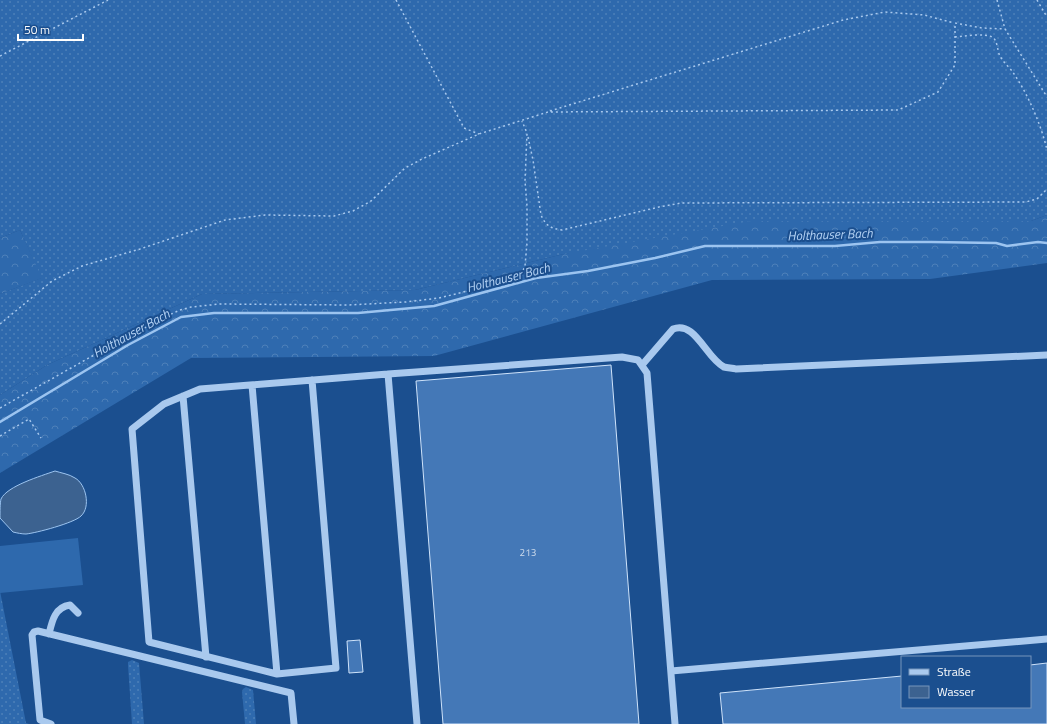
<svg xmlns="http://www.w3.org/2000/svg" width="1047" height="724" viewBox="0 0 1047 724" font-family="'Titillium Web',sans-serif">
<style>
.grass{fill:url(#grass-dots)}
.forest{fill:url(#forest-crowns)}
.pitch{fill:#2e69ad}
.water{fill:#3c6290;stroke:#9cc4f0}
.lines{fill:none;stroke-linecap:round;stroke-linejoin:round}
.stream{stroke:#9cc4f0;stroke-width:2.5}
.building{fill:#4478b7;stroke:#cfe3fa}
.path{stroke:#a9c9ee;stroke-width:1.5;stroke-dasharray:2 3;stroke-linecap:butt}
.minor{stroke:#a9c9ee;stroke-width:7}
.labels{text-anchor:middle;dominant-baseline:central;stroke-width:4;stroke-linejoin:round;paint-order:stroke}
.number-label{font-size:10px;fill:#d0dded}
.water-label{font-size:13px;font-style:italic;fill:#b5d3f5;stroke:#1b4f8f}
</style>
<defs>
<pattern id="grass-dots" width="8" height="8" patternUnits="userSpaceOnUse"><rect width="8" height="8" fill="#2e69ad"/><path d="M2 2h.1M6 6h.1" fill="none" stroke="#4d80b9" stroke-width="1.8" stroke-linecap="round"/></pattern>
<pattern id="forest-crowns" width="20" height="18" patternUnits="userSpaceOnUse"><rect width="20" height="18" fill="#2e69ad"/><path d="M2 6a3 3 0 1 1 6 0M12 15a3 3 0 1 1 6 0" fill="none" stroke="#4d80b9"/></pattern>
</defs>
<rect width="100%" height="100%" fill="#1b4f8f"/>
<!-- grass -->
<path class="grass" d="M 0,0 L 1047,0 L 1047,215 L 1031,221 L 564,254 L 415,290 L 202,294 L 47,365 L 0,395 L 0,294 L 41,278 L 20,230 L 0,238 Z
M 0,591 L 26,723 L 29,724 L 0,724 Z
M 132,660 L 139,663 L 144,724 L 132,724 L 128,665 L 128,662 Z
M 246,687 L 253,690 L 256,724 L 245,724 L 242,692 L 243,689 Z"/>
<!-- forest -->
<path class="forest" d="M 1047,215 L 1047,263 L 930,279 L 712,280 L 434,356 L 191,358 L 0,473 L 0,395 L 47,365 L 202,294 L 415,290 L 564,254 L 751,221 L 1031,221 Z
M 20,230 L 42,278 L 0,294 L 0,238 Z"/>
<!-- pitch -->
<path class="pitch" d="M 78,538 L 83,585 L 0,593 L 0,546 Z"/>
<!-- water -->
<path class="water" d="M 55,471 C 61,473 69,474 75,478 C 86,484 91,507 81,516 C 74,523 36,533 26,534 C 22,534 17,533 13,532 L 0,518 C 0,512 0,503 1,499 C 7,486 41,476 55,471 Z"/>
<g class="lines">
<!-- stream -->
<path class="stream" d="M 0,422 L 128,345 L 181,317 L 214,313 L 358,313 L 434,306 L 536,278 L 588,271 L 655,258 L 705,246 L 835,246 L 880,242 L 931,242 L 996,243 L 1007,246 L 1038,242 L 1047,243"/>
</g>
<!-- building -->
<path class="building" d="M 611,365 L 639,724 L 443,724 L 416,381 Z
M 360,640 L 363,672 L 349,673 L 347,641 Z
M 1047,663 L 1047,724 L 723,724 L 720,693 L 902,676 L 902,707 L 1030,707 L 1030,665 Z"/>
<g class="lines">
<!-- path -->
<path class="path" d="M 396,0 L 464,128 L 479,134
M 997,0 L 1005,29
M 1037,0 L 1047,17
M 955,37 C 964,36 985,33 992,37 C 998,40 997,51 1000,56 C 1003,62 1008,66 1012,71 C 1027,92 1041,124 1047,150
M 0,56 L 108,0
M 550,111 L 843,20 L 885,12 L 924,15 L 954,23
M 528,137 L 533,160 L 541,215 C 546,226 550,228 562,230 L 659,207 L 681,203 L 1026,202 L 1037,199 L 1047,189
M 0,324 L 52,281 L 82,266 L 140,249 L 225,220 L 265,215 L 334,216 L 353,211 L 371,201 L 405,168 L 422,159 L 479,134 L 548,112 L 898,110 L 938,92 L 955,65 L 955,23 L 982,28 L 1005,29 L 1047,97
M 0,408 L 103,350 L 167,316 L 180,310 L 191,307 L 220,304 L 348,305 L 406,302 L 439,298 L 476,289 L 511,279 L 522,273 L 525,266 L 527,243 L 527,206 L 525,181 L 527,133 L 522,121
M 0,436 L 29,419 L 41,438"/>
<!-- minor -->
<path class="minor" d="M 642,365 L 673,329 C 695,320 706,358 724,367 C 728,368 733,368 736,369 L 1047,355
M 312,380 L 336,668 L 277,674 L 149,642 L 132,429 L 164,404 L 200,389 L 388,374
M 252,385 L 277,674
M 183,396 L 206,657
M 49,634 C 52,621 55,607 70,605 L 78,613
M 671,671 L 1047,639
M 51,724 L 40,720 L 32,635 L 34,632 L 38,631 L 291,693 L 294,724
M 417,724 L 388,374 L 622,357 L 638,360 L 647,373 L 675,724"/>
</g>
<g class="labels">
<!-- number labels -->
<g class="number-label">
<text x="528" y="552">213</text>
</g>
<!-- water labels -->
<g class="water-label">
<text transform="translate(830 234) rotate(-2)">Holthauser Bach</text>
<text transform="translate(508 277) rotate(-14)">Holthauser Bach</text>
<text transform="translate(131 333) rotate(-29)">Holthauser Bach</text>
</g>
</g>
<!-- legend -->
<rect x="901" y="656" width="130" height="52" fill="#1b4f8f" stroke="#7695bc"/>
<rect x="909" y="669" width="20" height="6" fill="#a9c9ee" stroke="#7695bc"/>
<text x="937" y="676" font-size="12" fill="#ffffff">Straße</text>
<rect x="909" y="686" width="20" height="12" fill="#3c6290" stroke="#7695bc"/>
<text x="937" y="696" font-size="12" fill="#ffffff">Wasser</text>
<!-- scale -->
<path d="M18 34v6h65v-6" fill="none" stroke="#ffffff" stroke-width="2"/>
<text x="24" y="34" font-size="12" fill="#ffffff" stroke="#1b4f8f" stroke-width="3" paint-order="stroke">50 m</text>
</svg>
